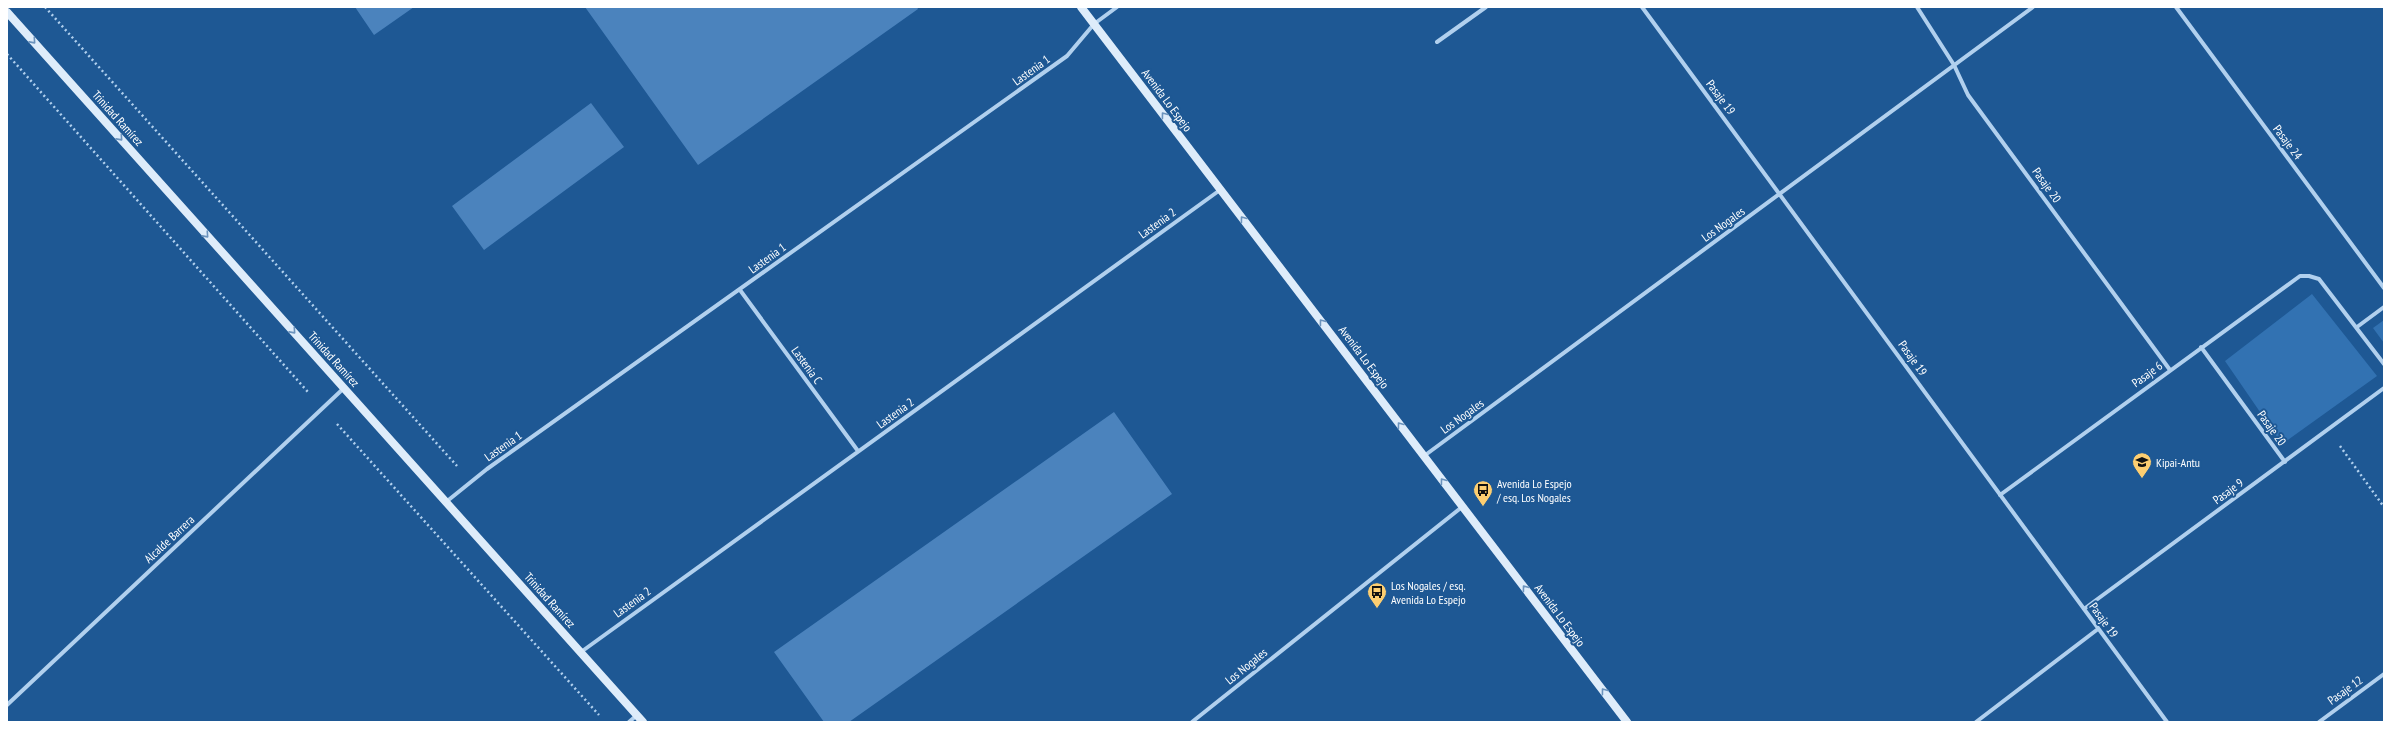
<svg xmlns="http://www.w3.org/2000/svg" width="2391" height="729" viewBox="0 0 2391 729" font-family="'PT Sans Narrow',sans-serif">
<style>
.green{fill:#3272b2}
.building{fill:#4b83bd}
.lines{fill:none;stroke-linecap:round;stroke-linejoin:round}
.path{stroke:#b1d0ee;stroke-width:2.5;stroke-dasharray:2 3;stroke-linecap:butt}
.minor{stroke:#b1d0ee;stroke-width:4}
.secondary{stroke:#deecfa;stroke-width:8}
.oneway{stroke:#6b93bd}
.labels{text-anchor:middle;dominant-baseline:central;stroke-width:4;stroke-linejoin:round;paint-order:stroke}
.street-label{font-size:12px;fill:#fff;stroke:#1e5894}
.poi-label{font-size:12px;fill:#fff;stroke:#1e5894;text-anchor:start}
</style>
<rect width="100%" height="100%" fill="#1e5894"/>
<!-- green -->
<path class="green" d="M 2312,294 L 2377,376 L 2282,444 L 2225,361 Z
M 2384,320 L 2384,343 L 2373,328 Z"/>
<!-- building -->
<path class="building" d="M 355,7 L 414,7 L 374,35 Z
M 585,7 L 917,7 L 918,9 L 698,165 Z
M 591,103 L 624,147 L 484,250 L 452,206 Z
M 1114,412 L 1172,494 L 849,722 L 824,722 L 774,652 Z"/>
<g class="lines">
<!-- path -->
<path class="path" d="M 45,7 L 457,466
M 7,54 L 308,392
M 337,424 L 599,715
M 2340,446 L 2384,507"/>
<!-- minor -->
<path class="minor" d="M 1642,7 L 2167,722
M 1917,7 L 1954,65 L 1968,95 L 2170,370
M 2176,7 L 2384,288
M 1437,42 L 1486,7
M 740,290 L 858,451
M 2357,327 L 2384,307
M 2201,347 L 2285,462
M 1424,456 L 2033,7
M 2000,495 L 2300,276 L 2309,276 L 2319,279 L 2384,364
M 446,502 L 487,469 L 1067,56 L 1094,24 L 1117,7
M 2084,609 L 2384,388
M 581,652 L 1220,190
M 7,705 L 344,388
M 629,722 L 637,715
M 1192,722 L 1462,507
M 1976,722 L 2098,629
M 2319,722 L 2384,674"/>
<!-- secondary -->
<path class="secondary" d="M 1081,7 L 1627,722
M 7,12 L 643,722"/>
</g>
<!-- one-way arrows -->
<defs><path id="oneway-chevron" d="M-2-3.5L2.5 0L-2 3.5" fill="none" stroke-width="1.6" stroke-linecap="round" stroke-linejoin="round"/></defs>
<g class="oneway">
<use href="#oneway-chevron" transform="translate(33 41) rotate(48)"/>
<use href="#oneway-chevron" transform="translate(1164 115) rotate(-127)"/>
<use href="#oneway-chevron" transform="translate(120 138) rotate(48)"/>
<use href="#oneway-chevron" transform="translate(1243 219) rotate(-127)"/>
<use href="#oneway-chevron" transform="translate(206 235) rotate(48)"/>
<use href="#oneway-chevron" transform="translate(1322 322) rotate(-127)"/>
<use href="#oneway-chevron" transform="translate(293 331) rotate(48)"/>
<use href="#oneway-chevron" transform="translate(1400 425) rotate(-127)"/>
<use href="#oneway-chevron" transform="translate(1443 481) rotate(-127)"/>
<use href="#oneway-chevron" transform="translate(1525 588) rotate(-127)"/>
<use href="#oneway-chevron" transform="translate(1604 691) rotate(-127)"/>
</g>
<!-- icons -->
<defs>
<symbol id="school-pin" viewBox="-11 -11 22 30"><path d="M0 17L-7.5 6A9.5 9.5 0 1 1 7.5 6Z" fill="#fdce71" stroke="#1e5894"/><path d="M0-5L7-2L0 1L-7-2ZM-4 1L0 2.5L4 1V4Q0 6-4 4Z" fill="#111"/></symbol>
<symbol id="bus-pin" viewBox="-11 -11 22 30"><path d="M0 17L-7.5 6A9.5 9.5 0 1 1 7.5 6Z" fill="#fdce71" stroke="#1e5894"/><path d="M-5-6H5V4H4V6H2V4H-2V6H-4V4H-5ZM-3.5-4V0h7V-4ZM-3.5 1.2v1.5H-2V1.2ZM2 1.2v1.5H3.5V1.2Z" fill="#111"/></symbol>
</defs>
<g fill-rule="evenodd">
<use href="#school-pin" x="2131" y="451" width="22" height="30"/>
<use href="#bus-pin" x="1472" y="479" width="22" height="30"/>
<use href="#bus-pin" x="1366" y="581" width="22" height="30"/>
</g>
<g class="labels">
<!-- street labels -->
<g class="street-label">
<text transform="translate(1031 70) rotate(-36)">Lastenia 1</text>
<text transform="translate(1721 97) rotate(53)">Pasaje 19</text>
<text transform="translate(1167 100) rotate(53)">Avenida Lo Espejo</text>
<text transform="translate(118 118) rotate(48)">Trinidad Ramírez</text>
<text transform="translate(2288 142) rotate(53)">Pasaje 24</text>
<text transform="translate(2047 185) rotate(54)">Pasaje 20</text>
<text transform="translate(1157 223) rotate(-36)">Lastenia 2</text>
<text transform="translate(1723 224) rotate(-36)">Los Nogales</text>
<text transform="translate(767 258) rotate(-36)">Lastenia 1</text>
<text transform="translate(1364 357) rotate(53)">Avenida Lo Espejo</text>
<text transform="translate(1913 358) rotate(54)">Pasaje 19</text>
<text transform="translate(334 359) rotate(48)">Trinidad Ramírez</text>
<text transform="translate(807 365) rotate(54)">Lastenia C</text>
<text transform="translate(2147 374) rotate(-36)">Pasaje 6</text>
<text transform="translate(895 413) rotate(-36)">Lastenia 2</text>
<text transform="translate(1462 416) rotate(-36)">Los Nogales</text>
<text transform="translate(2272 428) rotate(54)">Pasaje 20</text>
<text transform="translate(503 446) rotate(-35)">Lastenia 1</text>
<text transform="translate(2228 491) rotate(-36)">Pasaje 9</text>
<text transform="translate(169 539) rotate(-43)">Alcalde Barrera</text>
<text transform="translate(550 600) rotate(48)">Trinidad Ramírez</text>
<text transform="translate(632 602) rotate(-36)">Lastenia 2</text>
<text transform="translate(1560 615) rotate(53)">Avenida Lo Espejo</text>
<text transform="translate(2104 620) rotate(54)">Pasaje 19</text>
<text transform="translate(1246 666) rotate(-39)">Los Nogales</text>
<text transform="translate(2345 690) rotate(-36)">Pasaje 12</text>
</g>
<!-- poi labels -->
<g class="poi-label">
<text x="2156" y="462">Kipai-Antu</text>
<text x="1497" y="483">Avenida Lo Espejo<tspan x="1497" dy="14">/ esq. Los Nogales</tspan></text>
<text x="1391" y="585">Los Nogales / esq.<tspan x="1391" dy="14">Avenida Lo Espejo</tspan></text>
</g>
</g>
<!-- border -->
<rect width="2391" height="729" fill="none" stroke="#ffffff" stroke-width="16"/>
</svg>
